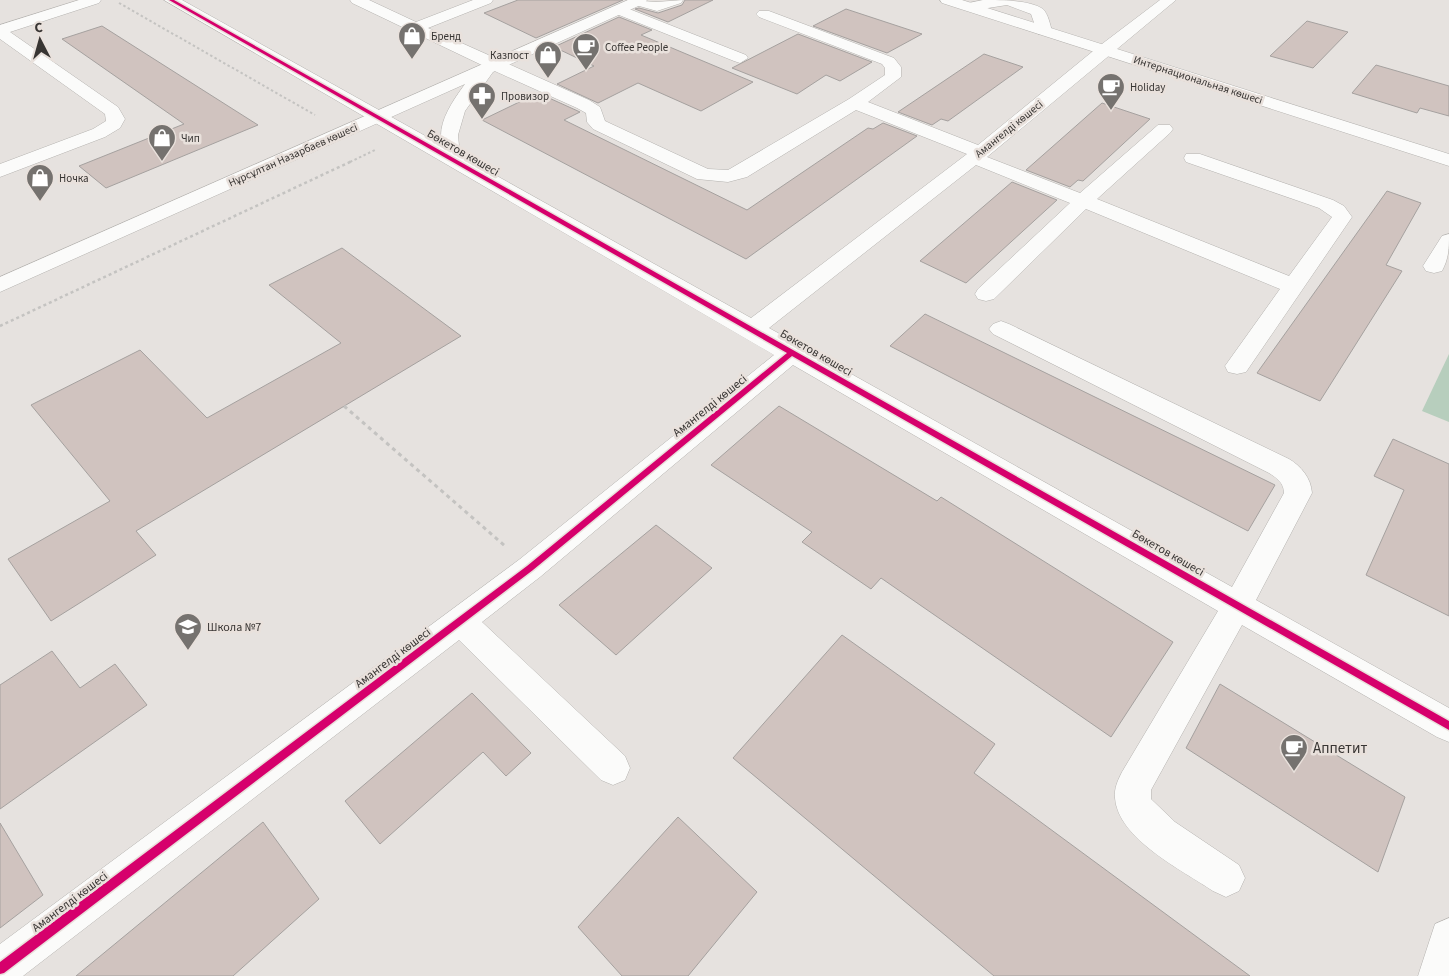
<svg xmlns="http://www.w3.org/2000/svg" width="1449" height="976" viewBox="0 0 1449 976" font-family="'Source Sans 3',sans-serif">
<style>
.green{fill:#b7cebd}
.building{fill:#d0c3bf;stroke:#a5a19f}
.lines{fill:none;stroke-linecap:round;stroke-linejoin:round}
.minor-casing{stroke:#b4b2af;stroke-width:1}
.major-casing{stroke:#b4b2af;stroke-width:1}
.path-far2{stroke:#c4c3c1;stroke-width:2;stroke-dasharray:2.5 2.5;stroke-linecap:butt}
.path-far1{stroke:#c4c3c1;stroke-width:2.5;stroke-dasharray:3 3;stroke-linecap:butt}
.path{stroke:#c4c3c1;stroke-width:3;stroke-dasharray:4 4;stroke-linecap:butt}
.minor{fill:#fbfbfa;fill-rule:evenodd}
.major{fill:#fbfbfa;fill-rule:evenodd}
.cycleway-casing{stroke:#e9e1dc;stroke-width:3}
.cycleway{fill:#d6006c;fill-rule:evenodd}
.labels{text-anchor:middle;dominant-baseline:central;stroke-width:5;stroke-linejoin:round;paint-order:stroke}
.far-poi-label{font-size:11px;fill:#383533;stroke:#e9e1dc;text-anchor:start}
.far-street-label{font-size:11px;fill:#383533;stroke:#e9e1dc}
.street-label{font-size:12px;fill:#383533;stroke:#e9e1dc}
.poi-label{font-size:12px;fill:#383533;stroke:#e9e1dc;text-anchor:start}
.near-poi-label{font-size:15px;fill:#383533;stroke:#e9e1dc;text-anchor:start}
</style>
<rect width="100%" height="100%" fill="#e6e2df"/>
<!-- green -->
<path class="green" d="M 1449,354 L 1449,422 L 1422,411 Z"/>
<!-- building -->
<path class="building" d="M 518,0 L 623,0 L 536,38 L 484,13 Z
M 685,0 L 713,0 L 668,22 L 635,9 L 639,8 L 658,13 L 682,5 Z
M 846,9 L 922,34 L 887,53 L 813,26 Z
M 619,17 L 652,30 L 641,35 L 753,82 L 701,111 L 638,83 L 598,103 L 557,84 L 594,66 L 554,47 Z
M 1307,21 L 1348,32 L 1313,68 L 1270,56 Z
M 102,26 L 228,106 L 258,125 L 106,188 L 79,166 L 184,124 L 62,39 Z
M 798,34 L 872,62 L 840,81 L 826,75 L 797,94 L 732,68 Z
M 984,54 L 1023,67 L 948,121 L 941,119 L 932,125 L 898,112 Z
M 1376,65 L 1449,86 L 1449,116 L 1420,108 L 1417,113 L 1352,93 Z
M 538,93 L 580,112 L 564,120 L 747,210 L 868,128 L 873,129 L 883,123 L 917,136 L 746,259 L 482,120 Z
M 1102,103 L 1150,119 L 1083,181 L 1078,180 L 1070,187 L 1026,170 Z
M 1012,182 L 1057,200 L 966,283 L 920,261 Z
M 1387,191 L 1421,203 L 1386,265 L 1402,271 L 1320,401 L 1257,373 Z
M 342,248 L 461,336 L 136,531 L 156,555 L 51,621 L 8,559 L 110,501 L 31,405 L 140,350 L 207,418 L 341,343 L 269,285 Z
M 925,314 L 1275,485 L 1248,531 L 890,346 Z
M 779,406 L 937,501 L 941,497 L 1173,642 L 1111,737 L 881,578 L 871,589 L 802,542 L 812,532 L 711,465 Z
M 1393,439 L 1449,464 L 1449,616 L 1366,575 L 1404,490 L 1374,476 Z
M 656,525 L 712,568 L 616,655 L 559,605 Z
M 842,635 L 995,744 L 974,773 L 1250,976 L 994,976 L 733,758 Z
M 52,651 L 80,688 L 115,664 L 147,705 L 0,809 L 0,685 Z
M 1220,684 L 1405,797 L 1378,872 L 1186,748 Z
M 472,693 L 531,753 L 506,776 L 483,752 L 380,844 L 345,801 Z
M 678,817 L 757,892 L 688,976 L 622,976 L 578,927 Z
M 263,822 L 319,899 L 233,976 L 76,976 Z
M 0,823 L 43,895 L 0,928 Z"/>
<g class="lines">
<defs>
<path id="minor" d="M 79,0 L 101,0 L 99,3 L 10,32 L 118,107 L 125,119 L 120,128 L 105,137 L 0,177 L 0,164 L 93,129 L 106,121 L 105,114 L 0,39 L 0,25 Z
M 164,0 L 182,0 L 751,318 L 967,154 L 856,110 L 747,177 L 728,182 L 697,179 L 593,129 L 587,122 L 586,113 L 577,108 L 488,68 L 352,3 L 350,0 L 369,0 L 416,22 L 473,0 L 493,0 L 491,3 L 428,28 L 589,100 L 600,107 L 605,121 L 708,169 L 728,170 L 849,99 L 885,75 L 885,68 L 882,64 L 759,17 L 756,14 L 759,11 L 769,11 L 894,58 L 901,67 L 901,77 L 868,102 L 978,145 L 1098,47 L 1160,0 L 1176,0 L 987,157 L 1080,193 L 1158,125 L 1170,125 L 1173,129 L 1170,133 L 1097,199 L 1289,276 L 1332,217 L 1319,208 L 1186,162 L 1184,158 L 1186,154 L 1200,154 L 1333,200 L 1344,206 L 1352,217 L 1246,372 L 1237,374 L 1228,372 L 1225,366 L 1280,289 L 1086,209 L 994,299 L 986,301 L 978,299 L 975,294 L 978,289 L 1070,203 L 976,165 L 769,328 L 1232,587 L 1284,493 C 1284,483 1277,478 1269,473 L 993,334 L 989,329 L 993,324 L 1001,321 L 1009,324 L 1289,459 C 1301,466 1311,478 1312,493 L 1256,600 L 1449,708 L 1449,742 L 1437,737 L 1242,625 L 1151,790 L 1151,799 L 1175,822 L 1239,865 L 1245,878 L 1239,891 L 1226,897 L 1213,891 C 1182,870 1118,839 1115,798 C 1114,788 1118,780 1122,772 L 1218,611 L 793,365 L 540,577 L 482,622 L 625,756 L 630,768 L 625,780 L 613,785 L 601,780 L 459,640 L 23,976 L 0,976 L 0,944 L 520,559 L 774,355 Z
M 630,0 L 656,2 L 683,0 L 681,3 L 657,11 L 632,4 Z
M 983,0 C 1001,0 1030,0 1043,9 C 1048,14 1050,24 1052,31 L 1050,34 L 1038,34 L 1031,14 L 1007,5 L 969,11 L 962,7 L 964,4 Z
M 619,5 L 746,55 L 748,58 L 740,63 L 734,61 L 614,13 L 611,10 Z
M 1449,234 C 1449,248 1449,258 1442,271 L 1434,273 L 1426,271 L 1423,266 L 1442,236 Z
M 1449,918 L 1449,976 L 1418,976 L 1435,924 Z"/>
<path id="major" d="M 628,0 L 647,0 L 645,3 L 493,72 L 465,111 L 458,135 L 459,146 L 469,159 L 497,177 L 500,181 L 497,185 C 485,188 478,182 469,176 C 426,148 439,119 465,84 L 0,292 L 0,277 Z
M 940,0 L 962,0 L 1449,154 L 1449,166 L 942,3 Z"/>
</defs>
<!-- minor casing -->
<use href="#minor" class="minor-casing"/>
<!-- major casing -->
<use href="#major" class="major-casing"/>
<!-- path-far2 -->
<path class="path-far2" d="M 119,3 L 315,115
M 350,162 L 377,149"/>
<!-- path-far1 -->
<path class="path-far1" d="M 0,326 L 352,161"/>
<!-- path -->
<path class="path" d="M 344,406 L 505,546"/>
<!-- minor -->
<use href="#minor" class="minor"/>
<!-- major -->
<use href="#major" class="major"/>
<defs>
<path id="cycleway" d="M 169,0 L 174,0 L 1449,721 L 1449,730 L 792,356 L 533,570 L 4,973 L 0,974 L 0,962 L 527,566 L 787,353 Z"/>
</defs>
<!-- cycleway casing -->
<use href="#cycleway" class="cycleway-casing"/>
<!-- cycleway -->
<use href="#cycleway" class="cycleway"/>
</g>
<!-- icons -->
<defs>
<symbol id="shop-pin" viewBox="-11 -11 22 30"><path d="M0 17L-7.5 6A9.5 9.5 0 1 1 7.5 6Z" fill="#75726f" stroke="#e9e1dc"/><path d="M-5-2.5h2.3a2.7 3.5 0 0 1 5.4 0H5L5.5 6h-11ZM-1.5-2.5h3a1.5 2.3 0 0 0-3 0Z" fill="#fff"/></symbol>
<symbol id="cafe-pin" viewBox="-11 -11 22 30"><path d="M0 17L-7.5 6A9.5 9.5 0 1 1 7.5 6Z" fill="#75726f" stroke="#e9e1dc"/><path d="M-5.5-4.5H6V0H3Q3 3.5 0 3.5H-2.5Q-5.5 3.5-5.5 0ZM3-3.2v2h1.7v-2ZM-6 4.5H4V6H-6Z" fill="#fff"/></symbol>
<symbol id="pharmacy-pin" viewBox="-11 -11 22 30"><path d="M0 17L-7.5 6A9.5 9.5 0 1 1 7.5 6Z" fill="#75726f" stroke="#e9e1dc"/><path d="M-2-6h4v4h4v4h-4v4h-4v-4h-4v-4h4Z" fill="#fff"/></symbol>
<symbol id="school-pin" viewBox="-11 -11 22 30"><path d="M0 17L-7.5 6A9.5 9.5 0 1 1 7.5 6Z" fill="#75726f" stroke="#e9e1dc"/><path d="M0-5L7-2L0 1L-7-2ZM-4 1L0 2.5L4 1V4Q0 6-4 4Z" fill="#fff"/></symbol>
</defs>
<g fill-rule="evenodd">
<use href="#shop-pin" x="396" y="20" width="32" height="43"/>
<use href="#cafe-pin" x="570" y="31" width="32" height="43"/>
<use href="#shop-pin" x="532" y="39" width="32" height="43"/>
<use href="#cafe-pin" x="1095" y="71" width="32" height="43"/>
<use href="#pharmacy-pin" x="466" y="80" width="32" height="43"/>
<use href="#shop-pin" x="146" y="122" width="32" height="43"/>
<use href="#shop-pin" x="24" y="162" width="32" height="43"/>
<use href="#school-pin" x="172" y="611" width="32" height="43"/>
<use href="#cafe-pin" x="1278" y="732" width="32" height="43"/>
</g>
<g class="labels">
<!-- far-poi labels -->
<g class="far-poi-label">
<text x="431" y="36">Бренд</text>
<text x="605" y="47">Coffee People</text>
<text x="529" y="55" text-anchor="end">Казпост</text>
<text x="1130" y="87">Holiday</text>
<text x="501" y="96">Провизор</text>
<text x="181" y="138">Чип</text>
<text x="59" y="178">Ночка</text>
</g>
<!-- far-street labels -->
<g class="far-street-label">
<text transform="translate(1198 80) rotate(18)">Интернациональная көшесі</text>
<text transform="translate(1009 129) rotate(-39)">Амангелді көшесі</text>
<text transform="translate(293 155) rotate(-24)">Нұрсұлтан Назарбаев көшесі</text>
</g>
<!-- street labels -->
<g class="street-label">
<text transform="translate(463 153) rotate(30)">Бөкетов көшесі</text>
<text transform="translate(816 353) rotate(30)">Бөкетов көшесі</text>
<text transform="translate(710 406) rotate(-39)">Амангелді көшесі</text>
<text transform="translate(1168 553) rotate(30)">Бөкетов көшесі</text>
<text transform="translate(393 658) rotate(-37)">Амангелді көшесі</text>
<text transform="translate(70 902) rotate(-37)">Амангелді көшесі</text>
</g>
<!-- poi labels -->
<g class="poi-label">
<text x="207" y="627">Школа №7</text>
</g>
<!-- near-poi labels -->
<g class="near-poi-label">
<text x="1313" y="748">Аппетит</text>
</g>
</g>
<!-- north arrow -->
<g transform="translate(40 40) rotate(354)" stroke="#e9e1dc" stroke-width="4" paint-order="stroke">
<path d="M0-4L9 19L0 12L-9 19Z" fill="#383533"/>
<text y="-8" font-size="14" font-weight="bold" text-anchor="middle" fill="#383533">С</text>
</g>
</svg>
